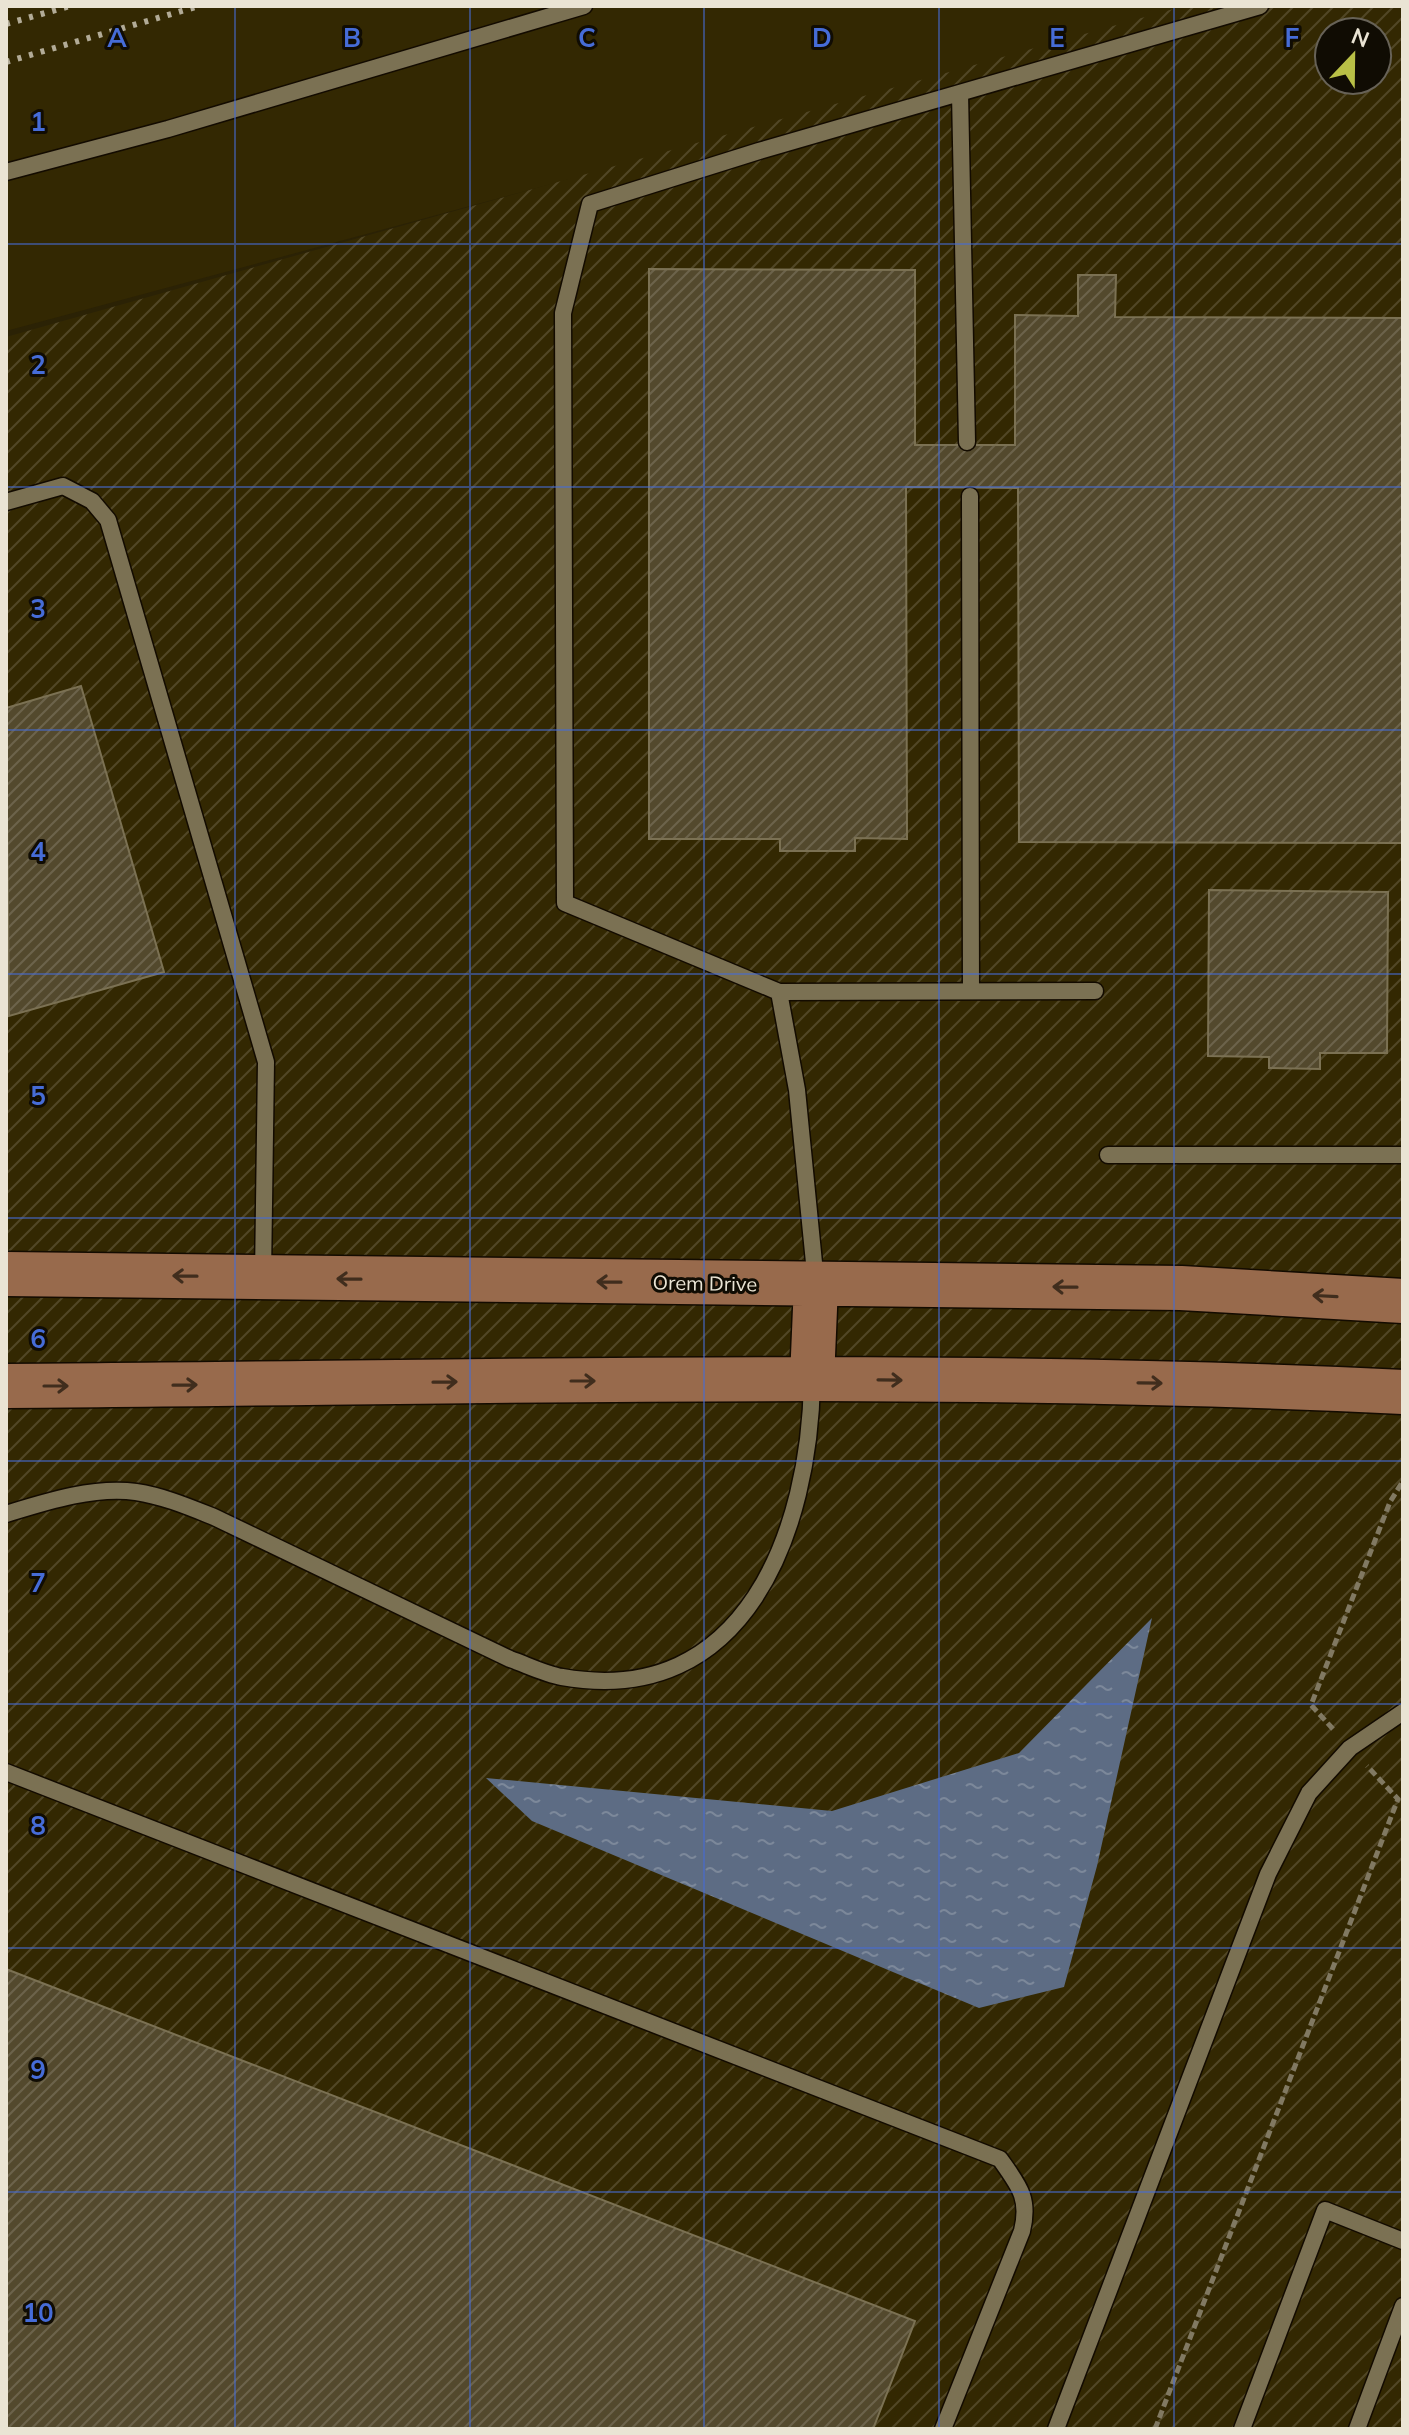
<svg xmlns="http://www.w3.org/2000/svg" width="1409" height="2435" viewBox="0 0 1409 2435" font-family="Mulish,sans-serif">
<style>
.built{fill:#332802}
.industrial{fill:url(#industrial-furrows);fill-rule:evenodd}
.water{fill:url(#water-ripples)}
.building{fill:url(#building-hatch);stroke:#7b7153;stroke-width:2}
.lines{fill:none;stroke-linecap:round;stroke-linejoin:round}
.service-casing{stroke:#130b00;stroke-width:19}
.secondary-casing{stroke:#130b00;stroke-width:47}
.path{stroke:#817962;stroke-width:5;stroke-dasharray:8 4;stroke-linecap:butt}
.service{stroke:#7b7153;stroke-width:16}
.secondary{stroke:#986a4c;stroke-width:44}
.rail{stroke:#b2ab97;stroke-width:6;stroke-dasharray:4 8;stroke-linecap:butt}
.oneway{stroke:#402d1d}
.grid{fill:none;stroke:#466cd7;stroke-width:2;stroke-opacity:0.55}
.labels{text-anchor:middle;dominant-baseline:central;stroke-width:6;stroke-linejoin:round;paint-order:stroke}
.street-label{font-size:20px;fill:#eae4d4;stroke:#100c03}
.grid-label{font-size:26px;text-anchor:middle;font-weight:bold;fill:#466cd7;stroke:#100c03;stroke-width:6;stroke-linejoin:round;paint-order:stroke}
</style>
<defs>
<pattern id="industrial-furrows" width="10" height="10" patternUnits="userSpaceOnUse" patternTransform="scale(2)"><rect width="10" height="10" fill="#332802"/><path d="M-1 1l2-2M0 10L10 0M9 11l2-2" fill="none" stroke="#514726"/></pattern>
<pattern id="water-ripples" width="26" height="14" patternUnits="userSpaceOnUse" patternTransform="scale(2)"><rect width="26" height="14" fill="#5d6c84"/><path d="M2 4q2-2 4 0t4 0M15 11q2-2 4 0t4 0" fill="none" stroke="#7c889a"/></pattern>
<pattern id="building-hatch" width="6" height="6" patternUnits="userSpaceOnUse" patternTransform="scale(2)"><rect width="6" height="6" fill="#53492d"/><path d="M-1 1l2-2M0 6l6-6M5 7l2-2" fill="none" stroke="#6c634b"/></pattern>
</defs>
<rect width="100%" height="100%" fill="#2b2205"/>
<!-- built -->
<path class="built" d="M 6,6 L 1191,6 L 749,131 L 6,331 Z"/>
<!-- industrial -->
<path class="industrial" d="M 1184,6 L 1403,6 L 1403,2429 L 6,2429 L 6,337 ZM 1329,32 L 1377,32 L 1377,80 L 1329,80 Z"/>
<!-- water -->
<path class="water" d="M 1152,1618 L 1097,1866 L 1064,1987 L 979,2008 L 532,1821 L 486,1778 L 832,1811 L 1019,1753 Z"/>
<!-- building -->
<path class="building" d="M 649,269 L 915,270 L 915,445 L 1015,445 L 1015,315 L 1078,316 L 1078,275 L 1116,275 L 1115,317 L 1403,318 L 1403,843 L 1019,842 L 1018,488 L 906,487 L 907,839 L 855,838 L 855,851 L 780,851 L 780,839 L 649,839 Z
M 81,686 L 164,972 L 9,1016 L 6,708 Z
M 1209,890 L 1388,892 L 1387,1053 L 1320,1053 L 1320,1069 L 1269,1068 L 1269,1057 L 1208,1056 Z
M 6,1969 L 915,2321 L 873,2429 L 6,2429 Z"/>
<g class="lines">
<defs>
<path id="service" d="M 960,93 L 967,442
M 6,172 L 168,129 L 584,6
M 970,496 L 971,990
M 6,502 L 63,486 L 92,501 L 108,520 L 266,1062 L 263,1276
M 779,992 L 1095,991
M 1108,1155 L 1403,1155
M 816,1283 L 797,1090 L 779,992 L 565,903 L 563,313 L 590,204 L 759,151 L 1260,6
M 6,1514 C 45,1502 94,1486 136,1492 C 163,1496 189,1507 214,1517 L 510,1659 C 527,1665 545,1674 562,1677 C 746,1710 810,1529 812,1380
M 6,1772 L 1000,2159 C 1019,2186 1030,2198 1022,2231 L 943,2429
M 1056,2429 L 1268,1874 L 1309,1793 L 1350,1748 L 1403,1712
M 1242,2429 L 1325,2210 L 1403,2241
M 1357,2429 L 1403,2306"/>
<path id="secondary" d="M 6,1274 L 1181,1288 L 1403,1301
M 812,1379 L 816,1285
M 6,1386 C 471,1383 938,1369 1403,1392"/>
</defs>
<!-- service casing -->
<use href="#service" class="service-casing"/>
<!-- secondary casing -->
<use href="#secondary" class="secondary-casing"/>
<!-- path -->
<path class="path" d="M 1333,1729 L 1311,1705 L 1390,1502 L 1403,1481
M 1155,2429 L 1398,1799 L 1367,1766"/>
<!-- service -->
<use href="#service" class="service"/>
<!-- secondary -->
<use href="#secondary" class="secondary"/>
<!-- rail -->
<path class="rail" d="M 6,24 L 70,6
M 6,62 L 199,6"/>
</g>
<!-- one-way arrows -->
<defs><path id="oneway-shaft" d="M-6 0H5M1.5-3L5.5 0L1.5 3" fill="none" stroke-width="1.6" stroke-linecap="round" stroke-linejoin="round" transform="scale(2)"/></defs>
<g class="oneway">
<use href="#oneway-shaft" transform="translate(185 1276) rotate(-179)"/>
<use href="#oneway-shaft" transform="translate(349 1279) rotate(-179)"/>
<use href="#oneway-shaft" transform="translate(609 1282) rotate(-179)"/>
<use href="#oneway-shaft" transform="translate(1065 1287) rotate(-179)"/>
<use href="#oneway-shaft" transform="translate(1325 1296) rotate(-177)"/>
<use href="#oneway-shaft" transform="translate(890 1380) rotate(1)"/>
<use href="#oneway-shaft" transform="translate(583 1381)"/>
<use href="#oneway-shaft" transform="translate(445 1382) rotate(-1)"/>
<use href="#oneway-shaft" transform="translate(1150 1383) rotate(1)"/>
<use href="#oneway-shaft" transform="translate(185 1385) rotate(-1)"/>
<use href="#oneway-shaft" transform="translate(56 1386)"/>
</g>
<!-- grid -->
<path class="grid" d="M 235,6 L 235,2429M 470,6 L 470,2429M 704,6 L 704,2429M 939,6 L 939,2429M 1174,6 L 1174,2429M 6,244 L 1403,244M 6,487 L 1403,487M 6,730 L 1403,730M 6,974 L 1403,974M 6,1218 L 1403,1218M 6,1461 L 1403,1461M 6,1704 L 1403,1704M 6,1948 L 1403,1948M 6,2192 L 1403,2192"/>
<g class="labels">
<!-- street labels -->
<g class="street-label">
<text transform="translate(705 1283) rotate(1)">Orem Drive</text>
</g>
</g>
<g class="grid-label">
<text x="117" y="47">A</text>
<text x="352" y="47">B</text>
<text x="587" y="47">C</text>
<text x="822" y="47">D</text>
<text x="1057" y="47">E</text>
<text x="1292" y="47">F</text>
<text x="38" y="131">1</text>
<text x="38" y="374">2</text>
<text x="38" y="618">3</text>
<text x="38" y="861">4</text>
<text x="38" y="1105">5</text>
<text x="38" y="1348">6</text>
<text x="38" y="1592">7</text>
<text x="38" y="1835">8</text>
<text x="38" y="2079">9</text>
<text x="38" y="2322">10</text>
</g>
<!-- border -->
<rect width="1409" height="2435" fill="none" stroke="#eae4d4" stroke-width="16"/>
<!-- north arrow -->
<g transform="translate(1353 56) rotate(22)"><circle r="38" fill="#100c03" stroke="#676257" stroke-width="2"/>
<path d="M0-6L14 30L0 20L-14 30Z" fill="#b9c046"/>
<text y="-12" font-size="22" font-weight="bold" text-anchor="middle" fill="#eae4d4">N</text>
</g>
</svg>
